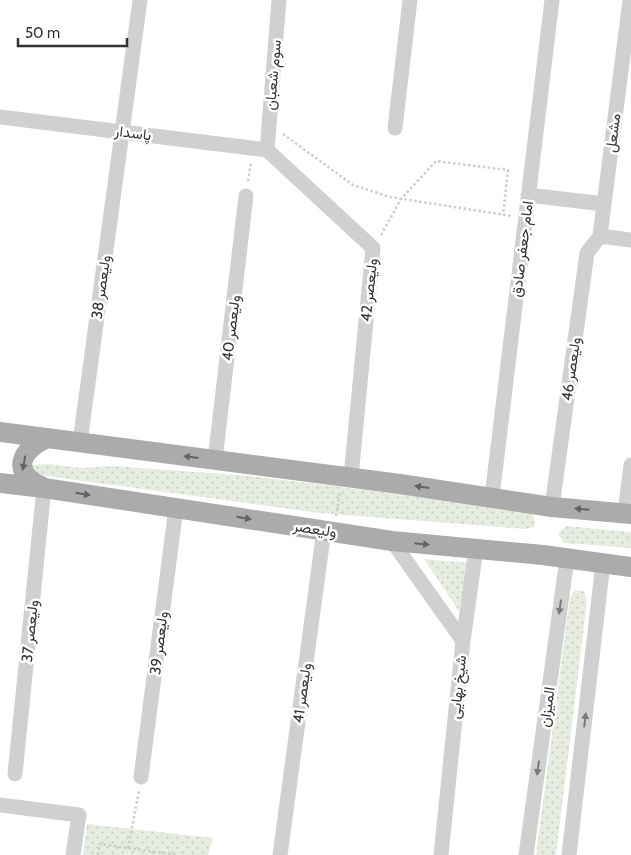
<svg xmlns="http://www.w3.org/2000/svg" width="631" height="855" viewBox="0 0 631 855" font-family="Cabin,Vazirmatn,sans-serif">
<style>
.garden{fill:url(#garden-dots)}
.lines{fill:none;stroke-linecap:round;stroke-linejoin:round}
.path{stroke:#cdcdcd;stroke-width:2.5;stroke-dasharray:2.5 2.5;stroke-linecap:butt}
.minor{stroke:#d0d0d0;stroke-width:15}
.major{stroke:#ababab;stroke-width:20}
.oneway{fill:#636363}
.oneway2{fill:#7a7a7a}
.labels{text-anchor:middle;dominant-baseline:central;stroke-width:5;stroke-linejoin:round;paint-order:stroke}
.street-label{font-size:15px;fill:#333;stroke:#fff}
</style>
<defs>
<pattern id="garden-dots" width="8" height="8" patternUnits="userSpaceOnUse" patternTransform="scale(1.25)"><rect width="8" height="8" fill="#e6ecdf"/><path d="M2 2h.1M6 6h.1" fill="none" stroke="#c6cbc0" stroke-width="1.8" stroke-linecap="round"/></pattern>
</defs>
<rect width="100%" height="100%" fill="#fff"/>
<!-- garden -->
<path class="garden" d="M 48,464 L 81,468 L 113,466 L 250,476 L 515,508 L 533,513 L 535,527 L 526,529 L 320,513 L 39,475 L 30,469 L 31,465 Z
M 566,526 L 631,532 L 631,548 L 564,543 L 558,533 Z
M 424,559 L 469,563 L 459,611 Z
M 575,590 L 584,591 L 587,601 L 556,855 L 536,855 L 570,598 Z
M 87,824 L 213,838 L 208,855 L 83,855 Z"/>
<g class="lines">
<!-- path -->
<path class="path" d="M 283,134 L 353,185 L 390,197 L 512,216
M 248,181 L 251,162
M 381,235 L 401,199 L 436,161 L 508,170 L 503,215
M 336,516 L 340,492
M 128,848 L 139,791
M 98,855 L 100,844 L 177,855"/>
<!-- minor -->
<path class="minor" d="M 0,117 L 267,150
M 395,128 L 410,0
M 267,150 L 373,248 L 351,477
M 267,150 L 279,0
M 528,195 L 604,204
M 600,236 L 631,240
M 80,442 L 140,0
M 215,460 L 246,196
M 492,497 L 552,0
M 552,507 L 587,253 L 600,236 L 630,0
M 625,513 L 631,465
M 392,541 L 463,641 L 441,855
M 463,641 L 476,549
M 15,774 L 44,488
M 141,777 L 176,508
M 0,805 L 79,815 L 73,855
M 280,855 L 324,530
M 526,855 L 567,559
M 569,855 L 603,563"/>
<!-- major -->
<path class="major" d="M 0,432 L 400,484 L 552,507 L 631,514
M 0,483 L 44,488 L 392,541 L 543,555 L 631,567
M 43,487 C 10,473 20,449 48,438"/>
</g>
<!-- one-way arrows -->
<defs><path id="oneway-solid" d="M-6-.8H1V-3.2L6.5 0L1 3.2V.8H-6Z" transform="scale(1.25)"/></defs>
<g class="oneway">
<use href="#oneway-solid" transform="translate(191 457) rotate(-173)"/>
<use href="#oneway-solid" transform="translate(24 463) rotate(100)"/>
<use href="#oneway-solid" transform="translate(422 487) rotate(-172)"/>
<use href="#oneway-solid" transform="translate(83 494) rotate(9)"/>
<use href="#oneway-solid" transform="translate(582 509) rotate(-175)"/>
<use href="#oneway-solid" transform="translate(244 518) rotate(9)"/>
<use href="#oneway-solid" transform="translate(422 544) rotate(6)"/>
</g>
<g class="oneway2">
<use href="#oneway-solid" transform="translate(560 607) rotate(98)"/>
<use href="#oneway-solid" transform="translate(585 720) rotate(-83)"/>
<use href="#oneway-solid" transform="translate(538 768) rotate(98)"/>
</g>
<g class="labels">
<!-- street labels -->
<g class="street-label">
<text transform="translate(273 75) rotate(-85)">سوم شعبان</text>
<text transform="translate(133 133) rotate(7)">پاسدار</text>
<text transform="translate(613 133) rotate(-83)">مشعل</text>
<text transform="translate(522 249) rotate(-83)">امام جعفر صادق</text>
<text transform="translate(101 287) rotate(-82)">ولیعصر 38</text>
<text transform="translate(369 290) rotate(-84)">ولیعصر 42</text>
<text transform="translate(231 328) rotate(-83)">ولیعصر 40</text>
<text transform="translate(571 369) rotate(-82)">ولیعصر 46</text>
<text transform="translate(315 529) rotate(9)">ولیعصر</text>
<text transform="translate(30 631) rotate(-84)">ولیعصر 37</text>
<text transform="translate(159 643) rotate(-83)">ولیعصر 39</text>
<text transform="translate(458 687) rotate(-84)">شیخ بهایی</text>
<text transform="translate(302 693) rotate(-82)">ولیعصر 41</text>
<text transform="translate(547 707) rotate(-82)">المیزان</text>
</g>
</g>
<!-- scale -->
<path d="M18 38v8h109v-8" fill="none" stroke="#333333" stroke-width="2.5"/>
<text x="25" y="38" font-size="15" fill="#333333" stroke="#ffffff" stroke-width="4" paint-order="stroke">50 m</text>
</svg>
